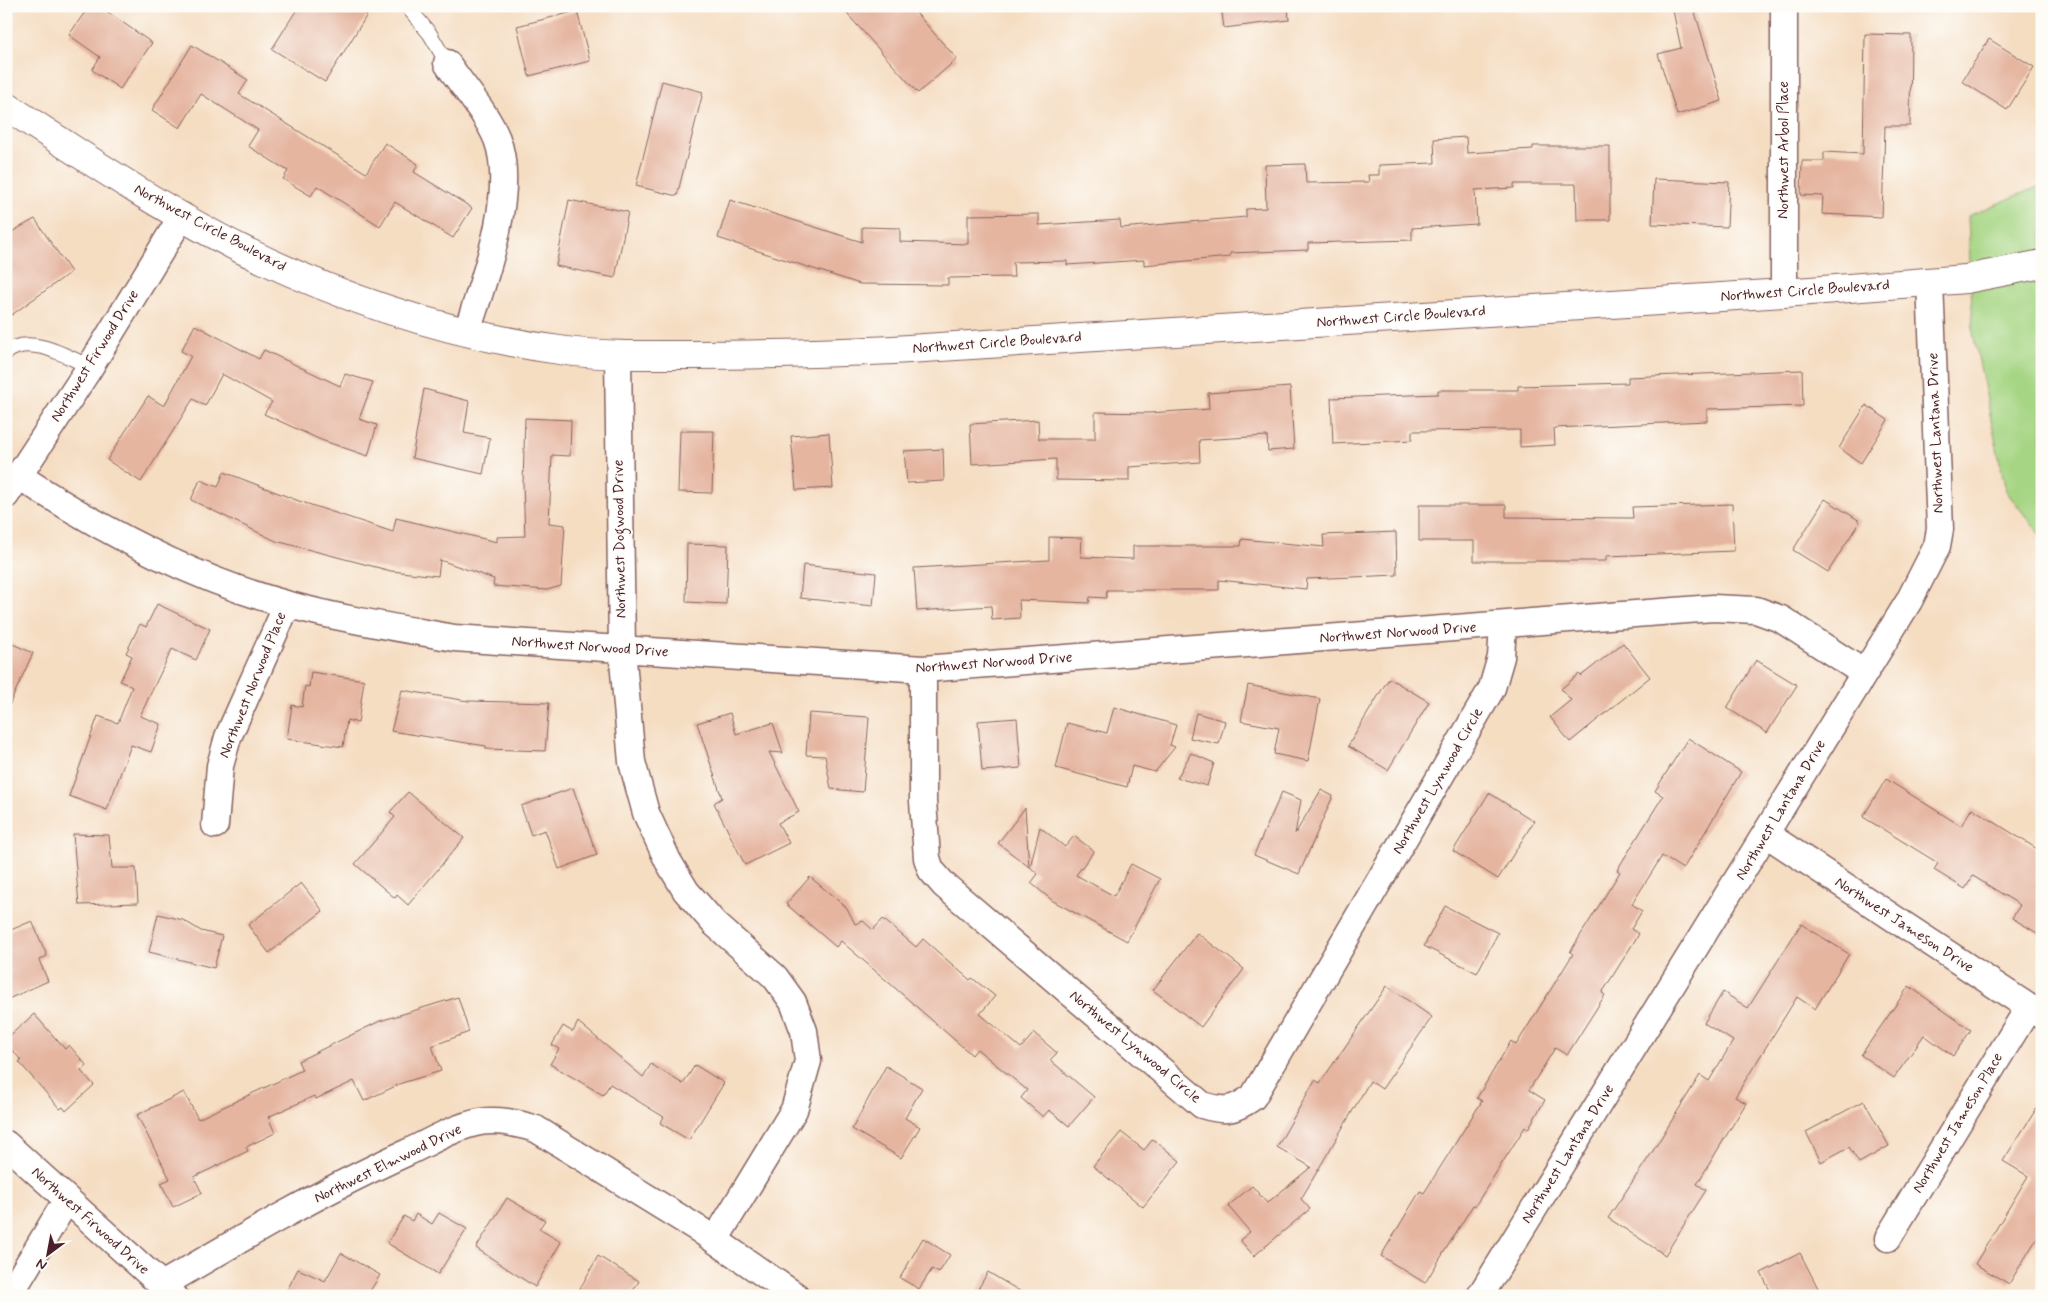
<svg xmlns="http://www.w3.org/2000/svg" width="2048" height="1302" viewBox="0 0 2048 1302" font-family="Mynerve,sans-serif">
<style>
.green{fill:#a6d583;stroke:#787a57}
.building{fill:#e5b5a0}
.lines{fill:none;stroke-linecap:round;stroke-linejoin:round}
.service-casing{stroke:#866260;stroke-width:16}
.minor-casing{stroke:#866260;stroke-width:29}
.secondary-casing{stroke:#866260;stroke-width:30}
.service{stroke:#fff;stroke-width:14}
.minor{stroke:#fff;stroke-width:26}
.secondary{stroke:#fff;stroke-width:28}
.labels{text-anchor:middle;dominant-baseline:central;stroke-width:4;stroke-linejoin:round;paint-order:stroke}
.street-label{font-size:15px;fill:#4a1f2b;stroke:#fdfcf7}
</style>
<rect width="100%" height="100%" fill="#fdfcf7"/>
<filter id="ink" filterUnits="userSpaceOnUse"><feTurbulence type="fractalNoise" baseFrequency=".02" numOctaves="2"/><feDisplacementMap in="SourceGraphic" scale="10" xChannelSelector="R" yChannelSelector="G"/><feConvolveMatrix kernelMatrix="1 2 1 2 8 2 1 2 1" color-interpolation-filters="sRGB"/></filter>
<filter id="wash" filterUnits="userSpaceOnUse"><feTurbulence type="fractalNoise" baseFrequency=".0096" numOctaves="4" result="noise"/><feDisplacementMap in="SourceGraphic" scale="20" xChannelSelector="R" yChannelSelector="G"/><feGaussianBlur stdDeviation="1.12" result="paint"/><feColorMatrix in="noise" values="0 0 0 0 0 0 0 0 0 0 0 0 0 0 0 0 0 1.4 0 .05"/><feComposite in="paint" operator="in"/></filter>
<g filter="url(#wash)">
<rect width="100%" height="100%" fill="#f5ddc2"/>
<!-- green -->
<path class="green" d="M 2042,185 L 2042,537 L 2006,491 L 1973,333 L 1968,216 Z"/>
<g id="blocks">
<!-- building -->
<path class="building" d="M 89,6 L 99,6 L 152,43 L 120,89 L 92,70 L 100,57 L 69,35 Z
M 299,6 L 353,6 L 367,15 L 325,82 L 272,49 Z
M 840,6 L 910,6 L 957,59 L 918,93 Z
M 1221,6 L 1288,6 L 1289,20 L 1224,28 Z
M 1672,6 L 1693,6 L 1722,101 L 1677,115 L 1658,54 L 1681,48 Z
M 577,11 L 590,61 L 529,76 L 517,26 Z
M 1865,34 L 1911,35 L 1910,126 L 1885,126 L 1882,217 L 1822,214 L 1823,196 L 1801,195 L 1802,161 L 1824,161 L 1824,152 L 1863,154 Z
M 1989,39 L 2034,67 L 2007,110 L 1962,81 Z
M 192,45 L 248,80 L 239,94 L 366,173 L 385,143 L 418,164 L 414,172 L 472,208 L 453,238 L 395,202 L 380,226 L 317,186 L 311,196 L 283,179 L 288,171 L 248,146 L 258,130 L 201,94 L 180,128 L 152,110 Z
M 662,81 L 703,92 L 677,196 L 636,186 Z
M 1466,137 L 1467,153 L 1533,149 L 1533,146 L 1610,146 L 1610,220 L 1577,220 L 1576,184 L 1514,184 L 1514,188 L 1475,190 L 1477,224 L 1412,228 L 1412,240 L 1308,243 L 1308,250 L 1230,253 L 1230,257 L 1144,265 L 1144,260 L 1067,265 L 1067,261 L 1013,262 L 1014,277 L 948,278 L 948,285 L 860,284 L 718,238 L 730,200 L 862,242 L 862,227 L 900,228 L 900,242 L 968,244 L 968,215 L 1039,214 L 1039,225 L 1120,220 L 1121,228 L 1246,217 L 1246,209 L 1266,208 L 1265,165 L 1305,164 L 1306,183 L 1369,182 L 1368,175 L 1379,175 L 1379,165 L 1435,163 L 1434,139 Z
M 1654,179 L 1729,182 L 1727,227 L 1652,224 Z
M 569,200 L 628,212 L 615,278 L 556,266 Z
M 35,219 L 71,272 L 6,319 L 6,235 Z
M 195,325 L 259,359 L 264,350 L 340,386 L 345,374 L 373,382 L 359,419 L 377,425 L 368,456 L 321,440 L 264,414 L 272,402 L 222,374 L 205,406 L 193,399 L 141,482 L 107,460 L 148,396 L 164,406 L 191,356 L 181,351 Z
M 1802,370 L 1803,406 L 1707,409 L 1707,421 L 1554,428 L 1555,445 L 1520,447 L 1520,430 L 1412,431 L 1412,440 L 1333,444 L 1331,398 L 1438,394 L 1438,390 L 1518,390 L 1518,386 L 1628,383 L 1628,377 Z
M 1290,387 L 1294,449 L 1268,451 L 1267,436 L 1199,440 L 1200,462 L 1129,467 L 1129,481 L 1056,480 L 1056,459 L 972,464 L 970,424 L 1038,420 L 1039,439 L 1095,439 L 1095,412 L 1149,413 L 1209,409 L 1208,393 Z
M 424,389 L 469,401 L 464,433 L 490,438 L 483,474 L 412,458 Z
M 1866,405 L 1888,420 L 1861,463 L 1839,448 Z
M 525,418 L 571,420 L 570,456 L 552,455 L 549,523 L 565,525 L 561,586 L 547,590 L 493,586 L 494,579 L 440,560 L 438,576 L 391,571 L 276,541 L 191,500 L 200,480 L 218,487 L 224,472 L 299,501 L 393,532 L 396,518 L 497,542 L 497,537 L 525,536 L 523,483 Z
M 680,431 L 714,431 L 712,493 L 678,492 Z
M 829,433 L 833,488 L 796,490 L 791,436 Z
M 943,449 L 944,481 L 907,483 L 904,451 Z
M 1825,499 L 1860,521 L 1828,572 L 1793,550 Z
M 1732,504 L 1734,551 L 1606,556 L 1606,561 L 1474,561 L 1474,541 L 1419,541 L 1419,505 L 1506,505 L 1506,517 L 1633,518 L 1632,507 Z
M 1396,532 L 1397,575 L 1307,579 L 1306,589 L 1219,580 L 1219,590 L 1107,590 L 1106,598 L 1090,597 L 1089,603 L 1019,600 L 1020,618 L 992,620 L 991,606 L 917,611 L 914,568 L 1049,560 L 1049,537 L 1082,538 L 1081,557 L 1133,559 L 1133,546 L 1241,546 L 1242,539 L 1324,547 L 1323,535 Z
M 687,544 L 728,545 L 726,604 L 686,602 Z
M 803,565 L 876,573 L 873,606 L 800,598 Z
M 157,604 L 210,629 L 196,660 L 172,649 L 140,716 L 161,724 L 151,752 L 131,745 L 107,810 L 69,796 L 98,716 L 118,723 L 132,687 L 120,681 L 132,656 L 126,653 L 140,624 L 146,627 Z
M 6,641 L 33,653 L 6,712 Z
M 1623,643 L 1650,677 L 1570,742 L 1550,717 L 1571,700 L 1561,689 L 1579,674 L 1581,676 Z
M 1756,660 L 1797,685 L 1767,733 L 1727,708 Z
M 311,672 L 364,680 L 358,723 L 347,720 L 343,747 L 287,739 L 292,705 L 302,707 L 305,686 L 309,687 Z
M 1389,678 L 1429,702 L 1388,770 L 1348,746 Z
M 1248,685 L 1320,699 L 1308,761 L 1274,754 L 1279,728 L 1241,721 Z
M 402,690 L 468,701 L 549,703 L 545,751 L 486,749 L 486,746 L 391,731 Z
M 1114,707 L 1176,725 L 1170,745 L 1175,747 L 1155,772 L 1132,766 L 1127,787 L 1056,768 L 1067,723 L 1107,733 Z
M 730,713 L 736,734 L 773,723 L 783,753 L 769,752 L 799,812 L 778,823 L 789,843 L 745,865 L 714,803 L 722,798 L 697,723 Z
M 809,713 L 869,717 L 863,792 L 831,789 L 825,756 L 806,755 Z
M 1196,713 L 1225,721 L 1219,744 L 1190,738 Z
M 1017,718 L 1021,768 L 982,771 L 978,721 Z
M 1688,738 L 1741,772 L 1683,869 L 1662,856 L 1632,904 L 1642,911 L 1631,929 L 1639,934 L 1602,993 L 1605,995 L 1567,1055 L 1555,1048 L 1529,1090 L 1545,1100 L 1528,1129 L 1525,1127 L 1475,1206 L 1473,1205 L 1425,1283 L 1381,1256 L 1420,1191 L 1424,1193 L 1482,1101 L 1477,1098 L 1511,1041 L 1516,1045 L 1573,954 L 1570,952 L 1620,872 L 1617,870 L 1663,796 L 1655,791 Z
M 1191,753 L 1214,763 L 1207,786 L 1177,778 Z
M 1886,779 L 1961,826 L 1972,808 L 2042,852 L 2042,936 L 2012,918 L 2020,905 L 1973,876 L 1965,889 L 1934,870 L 1938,863 L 1863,817 Z
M 573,788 L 597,855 L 559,869 L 545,830 L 531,835 L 521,806 Z
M 1321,790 L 1333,796 L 1299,874 L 1254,855 L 1282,792 L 1301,800 L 1295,834 Z
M 408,792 L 464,838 L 408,905 L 397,895 L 395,898 L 355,864 L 395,817 L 390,812 Z
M 1489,793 L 1534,821 L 1498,879 L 1453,851 Z
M 1025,808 L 1029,867 L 998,843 Z
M 1040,827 L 1065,847 L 1074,836 L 1094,851 L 1076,875 L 1114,896 L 1131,864 L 1160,879 L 1127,941 L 1053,901 L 1031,883 L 1038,874 L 1030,867 Z
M 73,834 L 109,835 L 112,868 L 136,868 L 138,903 L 79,905 Z
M 810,877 L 847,908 L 855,924 L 863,921 L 873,930 L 883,919 L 916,947 L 923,939 L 970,980 L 972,978 L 995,996 L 980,1014 L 1021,1048 L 1034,1033 L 1057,1053 L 1050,1060 L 1094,1097 L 1069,1126 L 1049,1110 L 1043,1117 L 1021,1098 L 1027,1090 L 977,1049 L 972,1055 L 841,941 L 836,947 L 786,904 Z
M 301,883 L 323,911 L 269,953 L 248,925 Z
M 1445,906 L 1498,933 L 1477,973 L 1424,946 Z
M 158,914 L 183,920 L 201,931 L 222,936 L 214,968 L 149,952 Z
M 32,921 L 47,956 L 39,960 L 48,981 L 6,1000 L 6,932 Z
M 1801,924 L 1849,954 L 1815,1009 L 1797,997 L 1735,1097 L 1746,1103 L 1697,1184 L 1706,1190 L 1665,1255 L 1608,1218 L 1651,1154 L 1700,1075 L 1709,1081 L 1733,1041 L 1704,1023 L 1723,992 L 1748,1008 Z
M 1197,933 L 1244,969 L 1201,1027 L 1153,990 Z
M 1387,986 L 1432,1017 L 1382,1089 L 1370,1081 L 1301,1199 L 1310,1209 L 1254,1256 L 1240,1240 L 1250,1232 L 1228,1206 L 1252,1186 L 1267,1203 L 1311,1167 L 1277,1147 L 1315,1080 L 1320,1083 Z
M 1909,986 L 1971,1030 L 1953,1056 L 1924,1035 L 1894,1078 L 1861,1055 Z
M 458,997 L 469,1032 L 432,1046 L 441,1071 L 402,1083 L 364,1101 L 354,1081 L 316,1099 L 314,1096 L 268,1117 L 275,1133 L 246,1147 L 248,1151 L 194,1177 L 202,1193 L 173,1207 L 161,1183 L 170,1179 L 137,1115 L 184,1092 L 198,1119 L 302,1070 L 298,1061 L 380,1021 Z
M 34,1014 L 65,1049 L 69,1045 L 87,1066 L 81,1071 L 94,1085 L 66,1111 L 63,1107 L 60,1109 L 19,1062 L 21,1060 L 6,1043 L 6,1039 Z
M 578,1022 L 643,1077 L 651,1064 L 683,1084 L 695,1065 L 724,1083 L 689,1140 L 660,1123 L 664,1117 L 610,1084 L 603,1095 L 550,1064 L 559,1049 L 552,1045 L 563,1026 L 573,1032 Z
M 886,1066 L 922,1088 L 905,1118 L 920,1127 L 901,1158 L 852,1129 Z
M 2042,1100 L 2042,1230 L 2009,1284 L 1975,1264 L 2028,1176 L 2003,1161 Z
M 1864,1101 L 1889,1146 L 1859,1163 L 1849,1147 L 1821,1162 L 1806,1132 Z
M 1121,1132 L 1144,1150 L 1153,1139 L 1180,1161 L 1143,1207 L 1093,1166 Z
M 507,1198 L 545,1220 L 539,1229 L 561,1242 L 535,1287 L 476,1248 Z
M 439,1213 L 467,1229 L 438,1274 L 387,1243 L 404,1216 L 412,1221 L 416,1214 L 432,1224 Z
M 923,1238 L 950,1255 L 939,1273 L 932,1269 L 919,1289 L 900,1278 Z
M 341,1253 L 380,1275 L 367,1296 L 284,1296 L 298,1269 L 325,1281 Z
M 1800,1253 L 1822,1296 L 1773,1296 L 1761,1273 Z
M 598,1256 L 639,1281 L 630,1296 L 576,1296 Z
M 988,1272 L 1028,1296 L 974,1296 Z"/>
</g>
</g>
<g filter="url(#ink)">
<use href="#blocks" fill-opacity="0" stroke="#866260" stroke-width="1"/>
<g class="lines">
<defs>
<path id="service" d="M 407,6 L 430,34 L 447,63
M 6,353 C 29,333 68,357 90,367"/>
<path id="minor" d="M 1784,6 L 1784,293
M 447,63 C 463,87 486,112 497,139 C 517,192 484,280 467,331
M 618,355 L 622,649 L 632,762 L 646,813 L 668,861 L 686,891 L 715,924 L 775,977 L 793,1002 L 804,1031 L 808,1061 L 794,1110 L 715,1240
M 19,476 C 101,530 190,578 286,604 C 340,619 398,628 454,638 L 923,669 L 1713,608 L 1756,610 L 1781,619 L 1864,673
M 6,495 L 90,367 L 182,216
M 923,669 L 923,801 L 927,858 L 931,870 L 944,885 L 1202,1105 C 1225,1112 1233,1111 1253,1097 L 1492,688 L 1501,657 L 1503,626
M 215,825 L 220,766 L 228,737 L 287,605
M 1766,834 L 2042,1016
M 6,1144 L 174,1296
M 1888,1238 L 2029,1007
M 162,1285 C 242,1238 322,1191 406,1153 C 430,1142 454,1127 480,1122 C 499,1119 517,1123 536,1129 L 700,1230 L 796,1296
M 9,1296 L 66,1201
M 1480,1296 L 1909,601 L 1937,546 L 1940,529 L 1930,282"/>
<path id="secondary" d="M 6,106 C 83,156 160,208 241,249 C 342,299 454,336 566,351 C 607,356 648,355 689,355 C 757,355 825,353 893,350 L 1784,293 L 1966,279 L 2042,264"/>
</defs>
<!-- service casing -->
<use href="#service" class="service-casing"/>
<!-- minor casing -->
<use href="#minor" class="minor-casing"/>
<!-- secondary casing -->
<use href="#secondary" class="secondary-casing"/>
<!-- service -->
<use href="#service" class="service"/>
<!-- minor -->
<use href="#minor" class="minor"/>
<!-- secondary -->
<use href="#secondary" class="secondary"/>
</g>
</g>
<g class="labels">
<!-- street labels -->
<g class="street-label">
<text transform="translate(1784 150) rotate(-90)">Northwest Arbol Place</text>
<text transform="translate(210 228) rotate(28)">Northwest Circle Boulevard</text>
<text transform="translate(1805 291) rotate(-4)">Northwest Circle Boulevard</text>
<text transform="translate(1401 317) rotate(-4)">Northwest Circle Boulevard</text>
<text transform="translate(997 343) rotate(-4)">Northwest Circle Boulevard</text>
<text transform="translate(95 356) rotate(-58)">Northwest Firwood Drive</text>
<text transform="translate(1936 433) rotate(-92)">Northwest Lantana Drive</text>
<text transform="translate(620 539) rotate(-91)">Northwest Dogwood Drive</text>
<text transform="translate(1398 633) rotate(-4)">Northwest Norwood Drive</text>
<text transform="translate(590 647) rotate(4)">Northwest Norwood Drive</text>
<text transform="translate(994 663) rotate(-4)">Northwest Norwood Drive</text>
<text transform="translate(253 685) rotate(-68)">Northwest Norwood Place</text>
<text transform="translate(1438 781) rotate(-60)">Northwest Lynwood Circle</text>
<text transform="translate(1781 810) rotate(-59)">Northwest Lantana Drive</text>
<text transform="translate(1904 925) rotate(33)">Northwest Jameson Drive</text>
<text transform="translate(1135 1047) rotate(40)">Northwest Lynwood Circle</text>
<text transform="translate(1958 1123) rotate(-59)">Northwest Jameson Place</text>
<text transform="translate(1568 1154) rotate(-58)">Northwest Lantana Drive</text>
<text transform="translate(388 1164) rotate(-26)">Northwest Elmwood Drive</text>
<text transform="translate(90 1221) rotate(42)">Northwest Firwood Drive</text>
</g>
</g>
<!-- margin -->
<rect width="2048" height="1302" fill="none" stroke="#fdfcf7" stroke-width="25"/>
<!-- north arrow -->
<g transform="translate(48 1254) rotate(212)" stroke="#fdfcf7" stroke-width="4" paint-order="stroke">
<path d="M0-4L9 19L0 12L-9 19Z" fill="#4a1f2b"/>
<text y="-8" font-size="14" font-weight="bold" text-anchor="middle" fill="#4a1f2b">N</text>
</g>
</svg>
